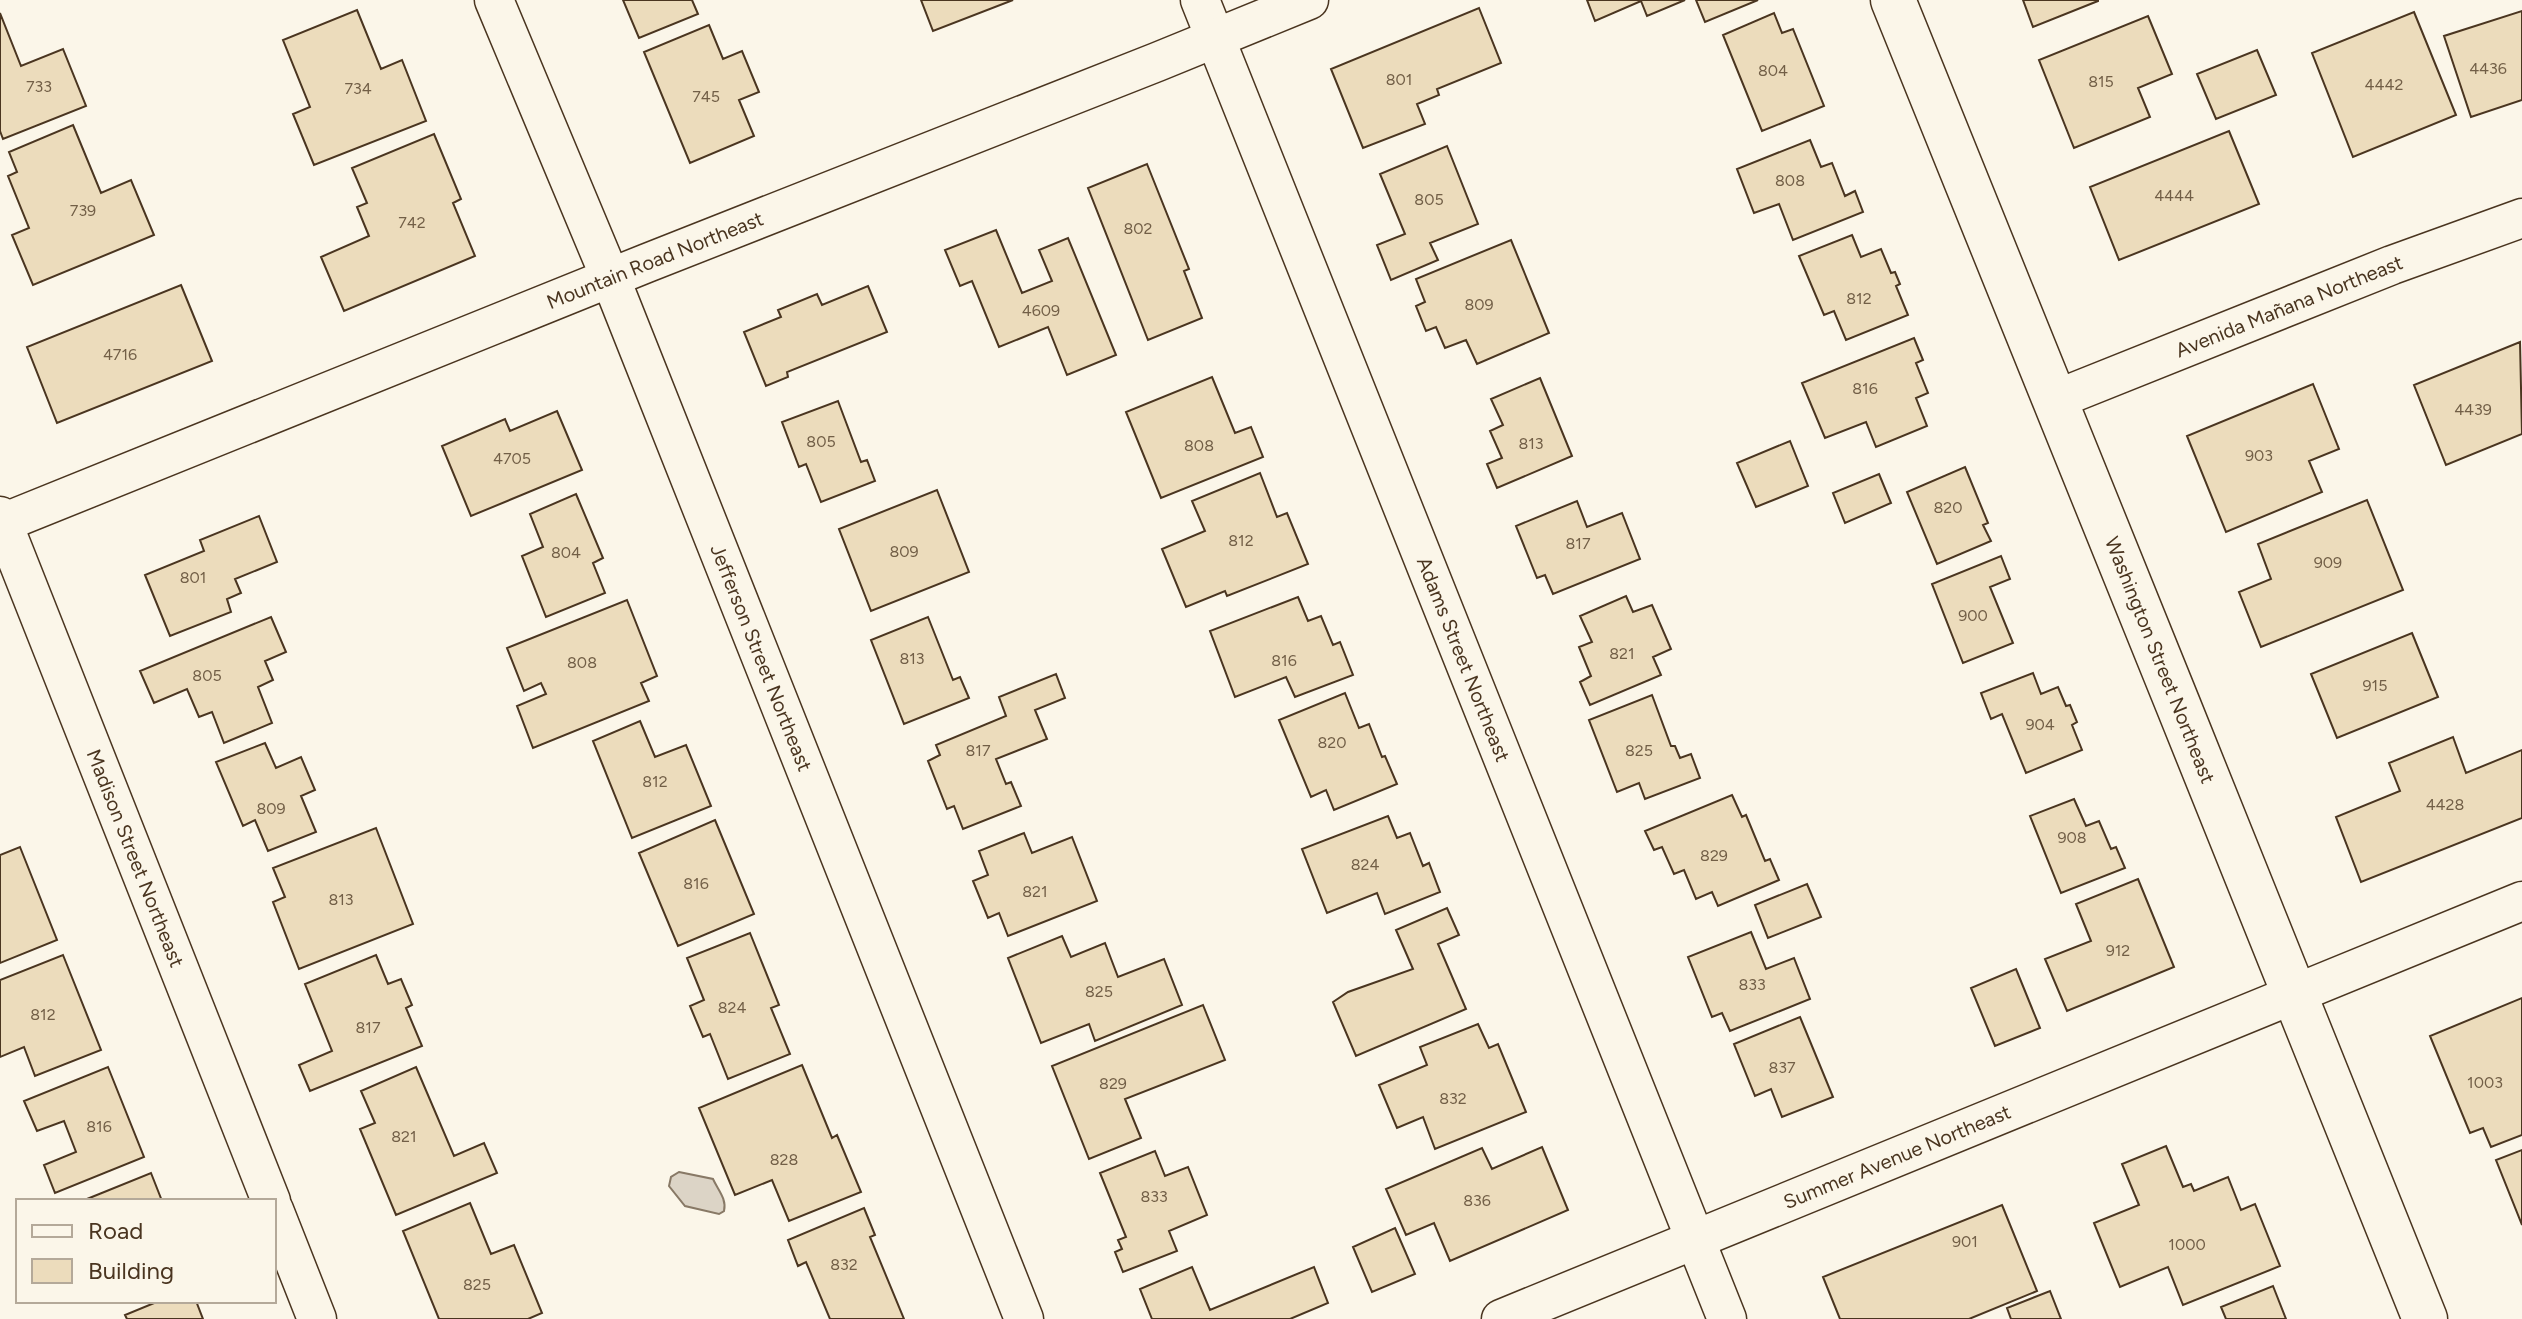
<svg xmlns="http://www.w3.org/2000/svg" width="2522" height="1319" viewBox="0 0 2522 1319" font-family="Figtree,sans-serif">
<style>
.water{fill:#dcd4c6;stroke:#887966;stroke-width:2}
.building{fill:#ecdcbc;stroke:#4a3520;stroke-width:2}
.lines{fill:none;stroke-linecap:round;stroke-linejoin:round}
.minor-casing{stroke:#4a3520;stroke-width:41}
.tertiary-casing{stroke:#4a3520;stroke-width:47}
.minor{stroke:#fbf6e9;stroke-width:38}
.tertiary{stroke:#fbf6e9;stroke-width:44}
.labels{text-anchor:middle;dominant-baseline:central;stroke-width:6;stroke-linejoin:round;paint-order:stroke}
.number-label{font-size:16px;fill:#725f47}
.street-label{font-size:20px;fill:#4a3520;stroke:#fbf6e9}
</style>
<rect width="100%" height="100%" fill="#fbf6e9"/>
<!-- water -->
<path class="water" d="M 679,1172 L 713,1179 C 718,1190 727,1199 724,1211 L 719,1214 L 685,1206 L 669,1186 L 671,1177 Z"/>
<!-- building -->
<path class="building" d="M 623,0 L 692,0 L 698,14 L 639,38 Z
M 921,0 L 1013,0 L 933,31 Z
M 1587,0 L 1685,0 L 1647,16 L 1641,1 L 1595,21 Z
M 1696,0 L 1758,0 L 1705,22 Z
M 2023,0 L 2098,0 L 2098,1 L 2033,27 Z
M 1479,8 L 1501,63 L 1437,89 L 1439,95 L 1417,104 L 1425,124 L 1363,148 L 1331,69 Z
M 357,10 L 381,69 L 402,60 L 426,121 L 314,165 L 293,114 L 310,107 L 283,40 Z
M 2522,11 L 2522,100 L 2471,117 L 2444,36 Z
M 2414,12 L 2456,115 L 2353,157 L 2312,53 Z
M 0,13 L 21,66 L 63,49 L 86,106 L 3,139 L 0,131 Z
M 1774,13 L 1782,33 L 1793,29 L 1824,106 L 1762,131 L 1723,35 Z
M 2148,16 L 2172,74 L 2138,88 L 2150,117 L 2074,148 L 2039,60 Z
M 709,25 L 723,59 L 742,51 L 759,92 L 739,100 L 754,136 L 690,163 L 644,52 Z
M 2257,50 L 2276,95 L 2216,119 L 2197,74 Z
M 73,125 L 101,193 L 131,180 L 154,235 L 33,285 L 12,235 L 29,228 L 8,176 L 17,172 L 9,152 Z
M 2229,131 L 2259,204 L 2119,260 L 2090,187 Z
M 434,134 L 461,199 L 453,203 L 475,256 L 344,311 L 321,257 L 369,236 L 357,207 L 367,203 L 352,168 Z
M 1810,140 L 1821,167 L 1832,163 L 1845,196 L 1855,191 L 1863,212 L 1793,240 L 1779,204 L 1754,213 L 1737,169 Z
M 1447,146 L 1478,224 L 1430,243 L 1438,260 L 1391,280 L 1377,245 L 1405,234 L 1380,174 Z
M 1147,164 L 1189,269 L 1184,271 L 1202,318 L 1148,340 L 1088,188 Z
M 996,230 L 1022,293 L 1052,281 L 1039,250 L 1068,238 L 1116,355 L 1067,375 L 1048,327 L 999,347 L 972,281 L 960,286 L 945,250 Z
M 1852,235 L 1861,257 L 1881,249 L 1891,273 L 1895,272 L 1900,284 L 1896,286 L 1908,315 L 1846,340 L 1834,311 L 1824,315 L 1799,256 Z
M 1511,240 L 1549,333 L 1477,364 L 1466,340 L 1445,348 L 1436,327 L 1426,331 L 1416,306 L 1425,302 L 1416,279 Z
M 181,285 L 212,361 L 57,423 L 27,347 Z
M 868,286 L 887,332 L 787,372 L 788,377 L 766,386 L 744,332 L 781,317 L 778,310 L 817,294 L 822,305 Z
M 1914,338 L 1923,360 L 1916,363 L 1928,393 L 1916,398 L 1927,426 L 1876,447 L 1866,422 L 1825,438 L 1802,383 Z
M 2520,342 L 2522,434 L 2446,465 L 2414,385 Z
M 1212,377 L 1235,433 L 1251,427 L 1263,457 L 1161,498 L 1126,412 Z
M 1540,378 L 1572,456 L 1497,488 L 1487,464 L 1502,458 L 1490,431 L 1503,425 L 1491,399 Z
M 2313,384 L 2339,449 L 2309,461 L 2322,492 L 2226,532 L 2187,436 Z
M 838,401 L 861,462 L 867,460 L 875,481 L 821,502 L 806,464 L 799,467 L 782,422 Z
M 557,411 L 582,470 L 471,516 L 442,446 L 505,419 L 510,431 Z
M 1790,441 L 1808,486 L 1756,507 L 1737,463 Z
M 1965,467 L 1988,523 L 1983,525 L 1991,541 L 1937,564 L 1907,492 Z
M 1260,473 L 1277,517 L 1287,513 L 1308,564 L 1227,596 L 1225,591 L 1186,607 L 1162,549 L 1205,531 L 1192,501 Z
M 1879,474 L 1891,503 L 1845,523 L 1833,493 Z
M 937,490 L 969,572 L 871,611 L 839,529 Z
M 576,494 L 603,558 L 593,563 L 605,593 L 546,617 L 522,556 L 543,547 L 530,514 Z
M 2367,500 L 2403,590 L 2261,647 L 2239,592 L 2271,579 L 2258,544 Z
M 1577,501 L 1587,527 L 1622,513 L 1640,559 L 1553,594 L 1545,575 L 1537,578 L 1516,526 Z
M 259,516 L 277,562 L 235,579 L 241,593 L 227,599 L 231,612 L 170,636 L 145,575 L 204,551 L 200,540 Z
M 2001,556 L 2010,579 L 1990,587 L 2013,643 L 1963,663 L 1932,584 Z
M 1626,596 L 1633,612 L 1652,605 L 1671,649 L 1653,657 L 1661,675 L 1590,705 L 1580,682 L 1591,676 L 1579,647 L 1592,642 L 1580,616 Z
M 1298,597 L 1308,621 L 1321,616 L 1333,645 L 1340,642 L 1353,675 L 1295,697 L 1286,677 L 1235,697 L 1210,631 Z
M 627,600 L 657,676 L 641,683 L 649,701 L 533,748 L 517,706 L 546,694 L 541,683 L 524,691 L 507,648 Z
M 271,617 L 286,652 L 265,661 L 273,680 L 258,687 L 272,723 L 224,743 L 212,712 L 199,717 L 187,689 L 154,703 L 140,671 Z
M 928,617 L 953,680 L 960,677 L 969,698 L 904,724 L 871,640 Z
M 2412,633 L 2438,697 L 2337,738 L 2311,674 Z
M 2033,673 L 2041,694 L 2058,687 L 2066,706 L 2070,705 L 2077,722 L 2072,725 L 2082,750 L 2026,773 L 2002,714 L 1991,719 L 1981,693 Z
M 1056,674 L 1065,698 L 1035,710 L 1047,739 L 996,759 L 1006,784 L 1011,782 L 1021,806 L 963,829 L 954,806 L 947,809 L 928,761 L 940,755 L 936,745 L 1006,716 L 999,697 Z
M 1345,693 L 1359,728 L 1369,724 L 1382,757 L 1385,756 L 1397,784 L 1334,810 L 1326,790 L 1311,797 L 1279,720 Z
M 1652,695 L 1671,746 L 1675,746 L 1680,758 L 1691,754 L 1700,778 L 1645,799 L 1639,783 L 1617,792 L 1589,720 Z
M 640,721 L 655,757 L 686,745 L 711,806 L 632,838 L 593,741 Z
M 2453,737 L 2466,773 L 2522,750 L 2522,818 L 2361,882 L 2336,817 L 2400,791 L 2389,763 Z
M 265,743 L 276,768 L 301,757 L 315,790 L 301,796 L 316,832 L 268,851 L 255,820 L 243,826 L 216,762 Z
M 1732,795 L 1742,817 L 1746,815 L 1765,861 L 1770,859 L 1779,880 L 1718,906 L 1712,892 L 1696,899 L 1684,870 L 1674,874 L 1662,847 L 1654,850 L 1645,831 Z
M 2074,799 L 2086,826 L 2099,821 L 2111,849 L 2116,847 L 2125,868 L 2061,893 L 2030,816 Z
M 1388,816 L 1397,838 L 1410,833 L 1423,866 L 1429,863 L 1440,892 L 1385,914 L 1377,893 L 1327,913 L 1302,849 Z
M 715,820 L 754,914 L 678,946 L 639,853 Z
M 376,828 L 413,924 L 299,969 L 273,902 L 285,897 L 273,868 Z
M 1024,833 L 1032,853 L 1072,837 L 1097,901 L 1008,936 L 999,913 L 988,918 L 973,881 L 988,875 L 979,851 Z
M 20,847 L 57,940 L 0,963 L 0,855 Z
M 2138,879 L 2174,967 L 2067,1011 L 2045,959 L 2091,941 L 2076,904 Z
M 1807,884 L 1821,917 L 1768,938 L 1755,905 Z
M 1447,908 L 1459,935 L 1438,944 L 1466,1009 L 1356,1056 L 1333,1002 L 1348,992 L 1413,969 L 1396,930 Z
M 1751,932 L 1766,969 L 1794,958 L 1810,999 L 1730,1031 L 1722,1013 L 1712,1017 L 1688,957 Z
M 750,933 L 779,1005 L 771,1008 L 790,1054 L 728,1079 L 710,1034 L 703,1037 L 690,1006 L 704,1000 L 687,958 Z
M 1062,936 L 1071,957 L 1105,943 L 1118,977 L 1164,959 L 1182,1005 L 1095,1041 L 1089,1024 L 1041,1043 L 1008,958 Z
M 63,955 L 101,1050 L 35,1076 L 24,1047 L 0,1057 L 0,980 Z
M 376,955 L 388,984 L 401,979 L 412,1005 L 406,1008 L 422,1046 L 310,1091 L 299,1065 L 332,1051 L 305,984 Z
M 2016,969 L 2040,1028 L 1995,1046 L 1971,988 Z
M 2522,998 L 2522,1135 L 2491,1147 L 2483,1128 L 2470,1133 L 2430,1036 Z
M 1203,1005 L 1225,1060 L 1125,1099 L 1141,1138 L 1089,1159 L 1052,1066 Z
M 1800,1017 L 1833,1097 L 1782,1117 L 1771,1089 L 1755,1096 L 1734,1044 Z
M 1478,1024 L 1489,1048 L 1498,1044 L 1526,1112 L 1435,1149 L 1423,1117 L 1397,1128 L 1379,1085 L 1427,1065 L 1420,1047 Z
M 802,1065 L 832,1138 L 837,1135 L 861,1192 L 789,1221 L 772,1180 L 735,1195 L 699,1108 Z
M 108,1067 L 144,1157 L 55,1193 L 44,1165 L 76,1152 L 64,1121 L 37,1131 L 24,1101 Z
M 416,1067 L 454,1156 L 484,1143 L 497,1173 L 396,1215 L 360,1129 L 375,1123 L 361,1091 Z
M 2166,1146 L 2183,1187 L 2191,1184 L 2194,1191 L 2228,1177 L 2241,1210 L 2255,1204 L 2280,1266 L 2183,1305 L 2168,1267 L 2120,1287 L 2094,1223 L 2139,1205 L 2122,1164 Z
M 1542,1147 L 1568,1210 L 1450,1261 L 1434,1223 L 1406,1235 L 1386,1189 L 1482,1148 L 1492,1169 Z
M 2522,1150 L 2522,1225 L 2496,1160 Z
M 1155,1151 L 1165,1176 L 1188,1167 L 1207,1215 L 1169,1231 L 1177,1251 L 1123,1272 L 1115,1252 L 1122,1249 L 1118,1240 L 1126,1237 L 1100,1173 Z
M 151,1173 L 162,1201 L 82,1201 Z
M 470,1203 L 491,1254 L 514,1245 L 542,1313 L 528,1319 L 439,1319 L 403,1231 Z
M 2002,1205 L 2037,1291 L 1969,1319 L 1840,1319 L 1823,1277 Z
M 864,1208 L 875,1235 L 870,1237 L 904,1319 L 830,1319 L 806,1262 L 798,1266 L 788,1240 Z
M 1395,1228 L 1415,1274 L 1372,1292 L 1353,1247 Z
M 1192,1267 L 1210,1310 L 1314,1267 L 1328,1303 L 1290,1319 L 1152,1319 L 1140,1289 Z
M 2273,1286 L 2286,1319 L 2226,1319 L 2221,1307 Z
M 2050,1291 L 2061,1319 L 2011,1319 L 2007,1308 Z
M 159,1301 L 196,1301 L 203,1319 L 127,1319 L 125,1315 Z"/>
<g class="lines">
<defs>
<g id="minor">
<path id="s1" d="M 494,0 L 610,277 L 1024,1319"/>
<path id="s2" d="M 1200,0 L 1727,1319"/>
<path id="s3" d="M 2057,399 L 2392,265 L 2522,218"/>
<path id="s4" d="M 0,516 L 271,1201"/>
<path id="s5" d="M 0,524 L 647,263 L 1157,62 L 1309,0"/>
<path d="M 274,1210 L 317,1319"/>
<path id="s6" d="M 1501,1319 L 2522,901"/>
</g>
<g id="tertiary">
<path id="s7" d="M 1893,0 C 2073,438 2247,880 2425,1319"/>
</g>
</defs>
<!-- minor casing -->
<use href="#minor" class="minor-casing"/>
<!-- tertiary casing -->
<use href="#tertiary" class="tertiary-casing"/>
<!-- minor -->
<use href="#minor" class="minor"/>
<!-- tertiary -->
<use href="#tertiary" class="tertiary"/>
</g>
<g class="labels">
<!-- number labels -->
<g class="number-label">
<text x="2488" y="68">4436</text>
<text x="1773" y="70">804</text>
<text x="1399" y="79">801</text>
<text x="2101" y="81">815</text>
<text x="2384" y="84">4442</text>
<text x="39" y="86">733</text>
<text x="358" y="88">734</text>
<text x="706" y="96">745</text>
<text x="1790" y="180">808</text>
<text x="2174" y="195">4444</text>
<text x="1429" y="199">805</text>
<text x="83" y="210">739</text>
<text x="412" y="222">742</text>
<text x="1138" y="228">802</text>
<text x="1859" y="298">812</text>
<text x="1479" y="304">809</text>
<text x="1041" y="310">4609</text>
<text x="120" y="354">4716</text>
<text x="1865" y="388">816</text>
<text x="2473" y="409">4439</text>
<text x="821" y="441">805</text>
<text x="1531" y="443">813</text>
<text x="1199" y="445">808</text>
<text x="2259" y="455">903</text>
<text x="512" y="458">4705</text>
<text x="1948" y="507">820</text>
<text x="1241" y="540">812</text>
<text x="1578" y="543">817</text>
<text x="904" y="551">809</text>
<text x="566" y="552">804</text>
<text x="2328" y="562">909</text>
<text x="193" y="577">801</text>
<text x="1973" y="615">900</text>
<text x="1622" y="653">821</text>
<text x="912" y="658">813</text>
<text x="1284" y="660">816</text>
<text x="582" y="662">808</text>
<text x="207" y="675">805</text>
<text x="2375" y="685">915</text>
<text x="2040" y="724">904</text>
<text x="1332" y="742">820</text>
<text x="978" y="750">817</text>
<text x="1639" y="750">825</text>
<text x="655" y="781">812</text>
<text x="2445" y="804">4428</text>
<text x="271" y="808">809</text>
<text x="2072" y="837">908</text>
<text x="1714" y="855">829</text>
<text x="1365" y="864">824</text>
<text x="696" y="883">816</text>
<text x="1035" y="891">821</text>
<text x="341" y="899">813</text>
<text x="2118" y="950">912</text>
<text x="1752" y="984">833</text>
<text x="1099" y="991">825</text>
<text x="732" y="1007">824</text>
<text x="43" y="1014">812</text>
<text x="368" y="1027">817</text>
<text x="1782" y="1067">837</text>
<text x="2485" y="1082">1003</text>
<text x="1113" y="1083">829</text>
<text x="1453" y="1098">832</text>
<text x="99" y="1126">816</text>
<text x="404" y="1136">821</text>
<text x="784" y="1159">828</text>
<text x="1154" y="1196">833</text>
<text x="1477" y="1200">836</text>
<text x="1965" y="1241">901</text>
<text x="2187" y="1244">1000</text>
<text x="844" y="1264">832</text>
<text x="477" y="1284">825</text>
</g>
<!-- street labels -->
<g class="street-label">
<text stroke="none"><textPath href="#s5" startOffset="706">Mountain Road Northeast</textPath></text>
<text stroke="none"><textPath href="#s3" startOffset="250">Avenida Mañana Northeast</textPath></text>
<text stroke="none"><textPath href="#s1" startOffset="710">Jefferson Street Northeast</textPath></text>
<text stroke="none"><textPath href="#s2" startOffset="710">Adams Street Northeast</textPath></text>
<text stroke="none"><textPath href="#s7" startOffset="712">Washington Street Northeast</textPath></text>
<text stroke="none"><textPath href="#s4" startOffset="368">Madison Street Northeast</textPath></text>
<text stroke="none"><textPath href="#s6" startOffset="428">Summer Avenue Northeast</textPath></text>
</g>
</g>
<!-- legend -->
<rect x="16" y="1199" width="260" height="104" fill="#fbf6e9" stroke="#b4a999" stroke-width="2"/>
<rect x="32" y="1225" width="40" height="12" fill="#fbf6e9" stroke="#b4a999" stroke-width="2"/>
<text x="88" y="1239" font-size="24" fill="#4a3520">Road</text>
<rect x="32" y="1259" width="40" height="24" fill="#ecdcbc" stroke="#b4a999" stroke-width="2"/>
<text x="88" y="1279" font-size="24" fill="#4a3520">Building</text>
</svg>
